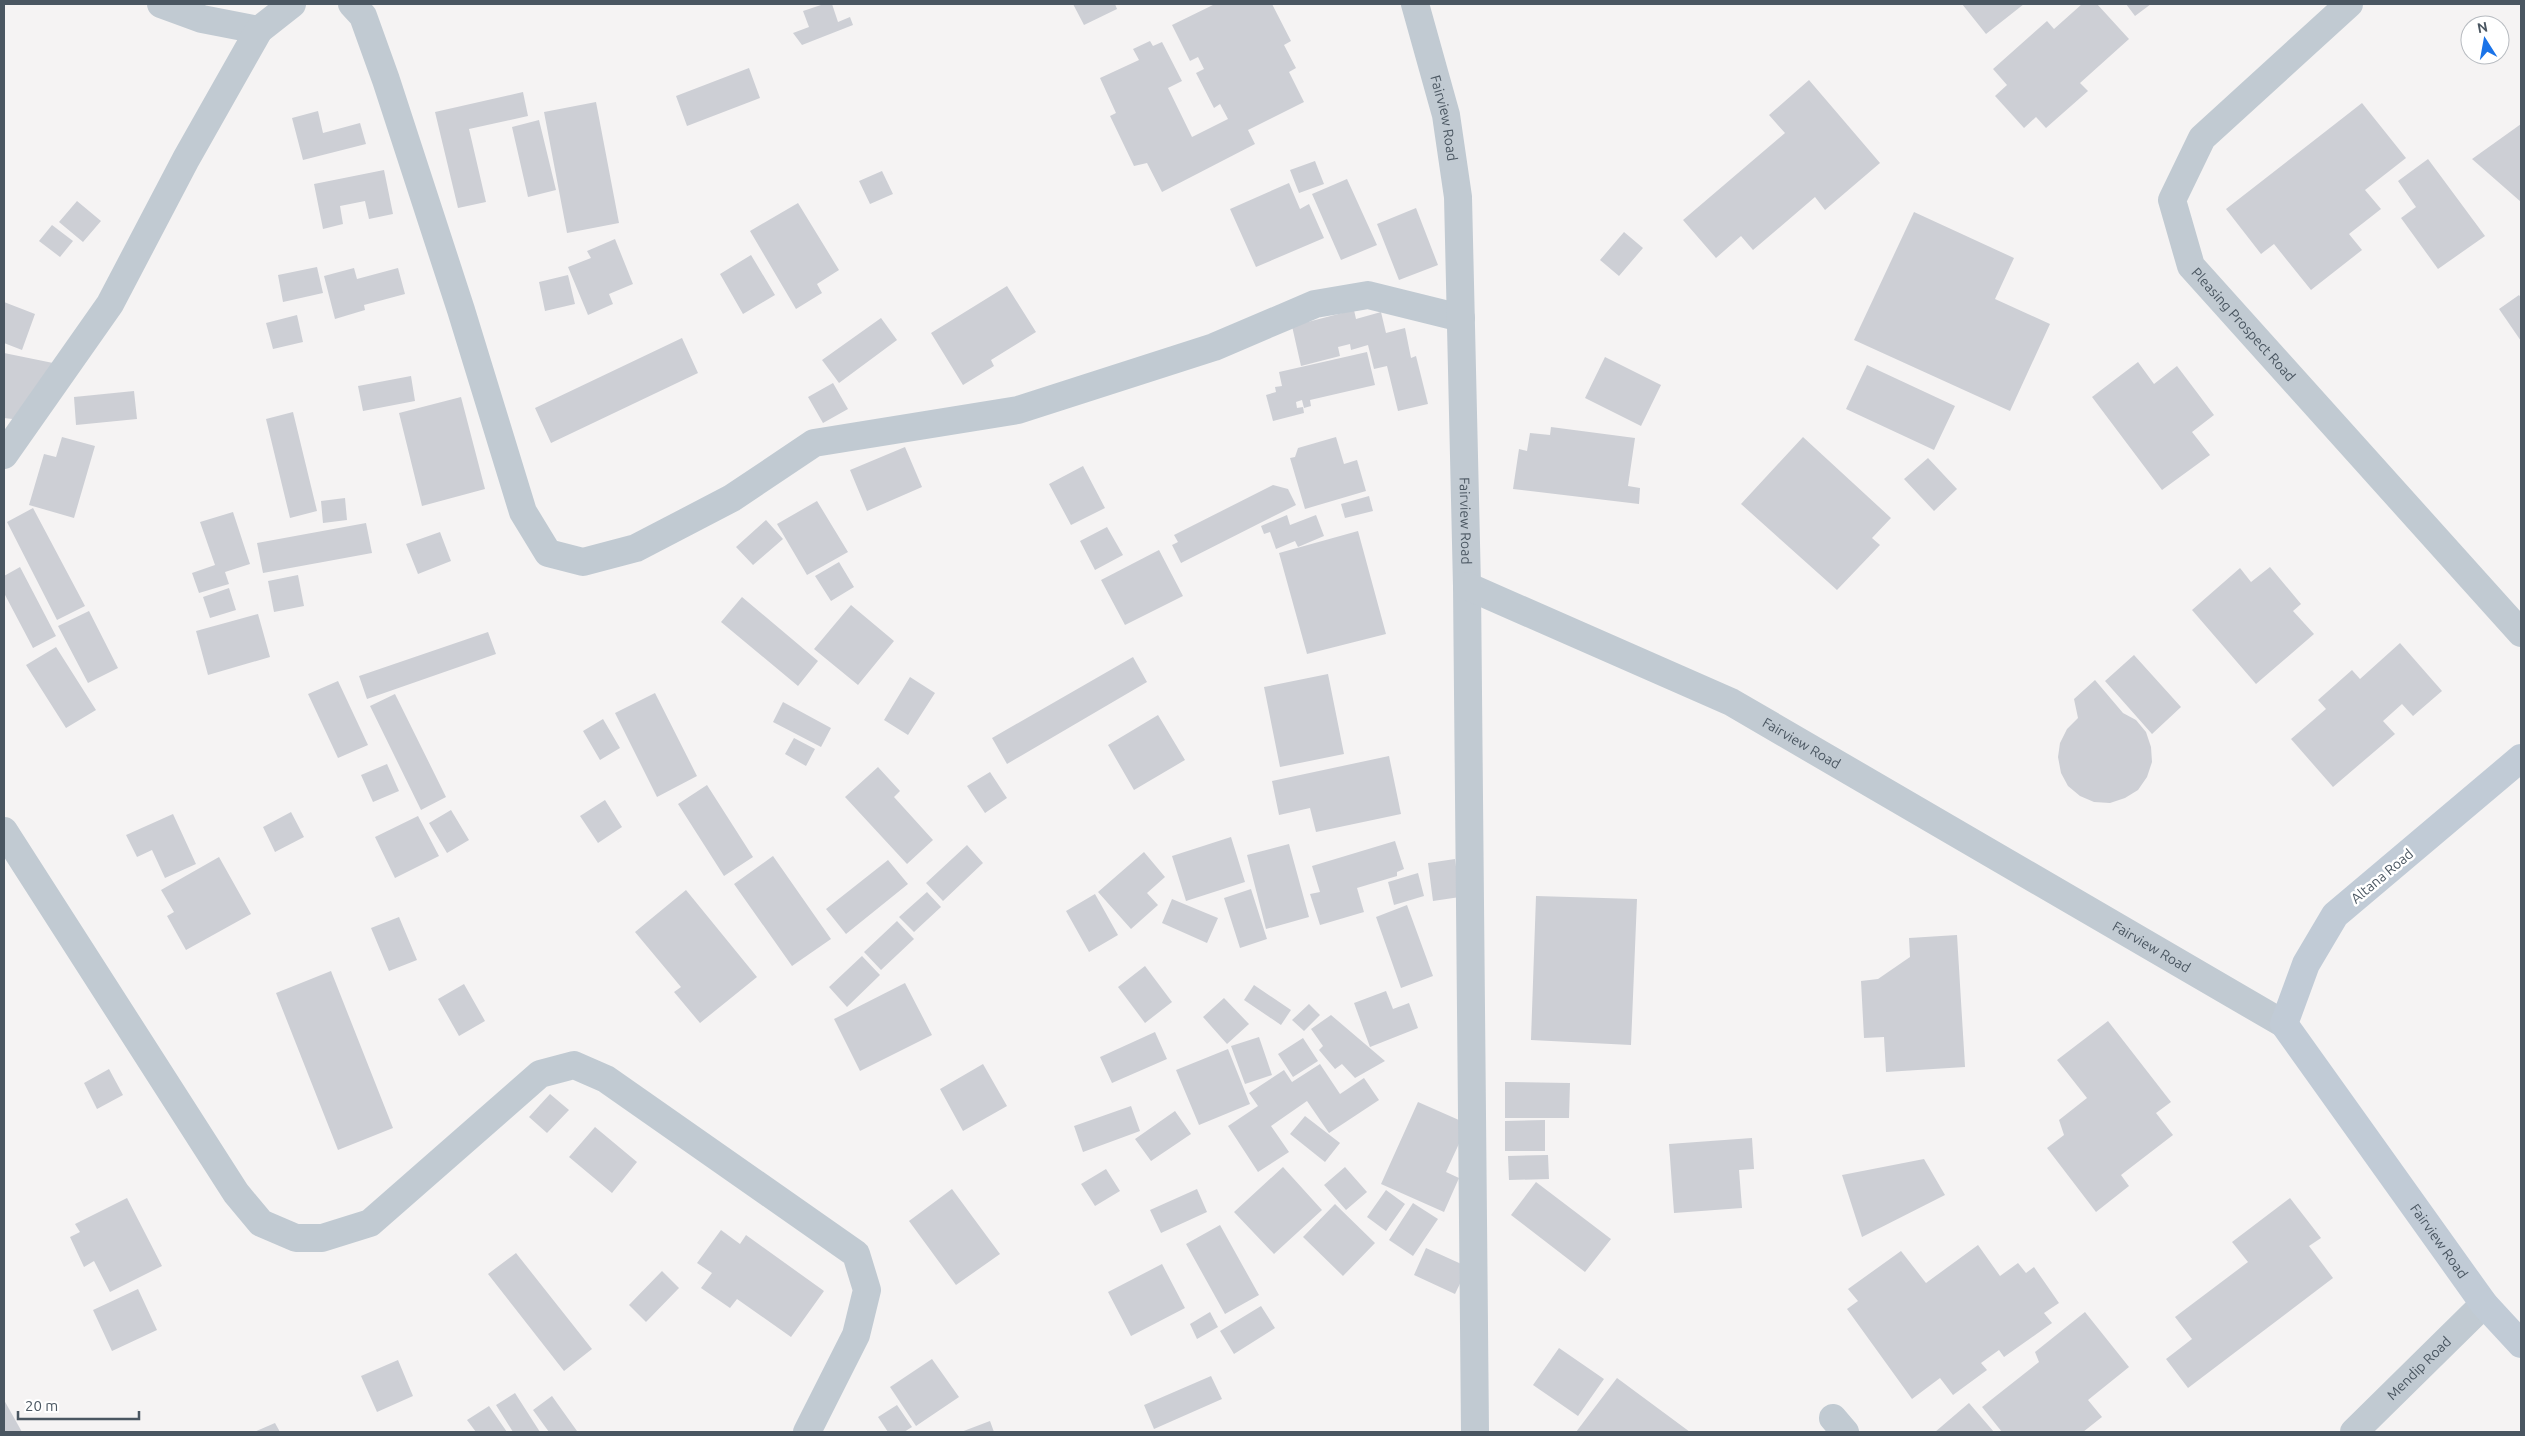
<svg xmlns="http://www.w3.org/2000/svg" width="2525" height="1436" viewBox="0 0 2525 1436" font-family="Ubuntu,sans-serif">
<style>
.building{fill:#cdcfd5}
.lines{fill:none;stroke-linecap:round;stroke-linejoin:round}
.minor{stroke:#c1cad2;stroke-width:28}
.secondary{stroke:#c1cbd6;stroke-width:28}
.labels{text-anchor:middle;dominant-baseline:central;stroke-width:5;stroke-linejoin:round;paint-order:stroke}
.street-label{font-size:14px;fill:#4a5661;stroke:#fff}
</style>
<rect width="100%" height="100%" fill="#f5f3f3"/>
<!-- building -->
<path class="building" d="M 824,4 L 832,4 L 838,22 L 850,17 L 853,25 L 802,45 L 793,33 L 809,27 L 803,11 Z
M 1073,4 L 1115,4 L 1117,9 L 1084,25 Z
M 1215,4 L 1272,4 L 1291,41 L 1284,45 L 1296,68 L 1289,72 L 1304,102 L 1248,130 L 1255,144 L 1162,192 L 1147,163 L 1134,166 L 1110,116 L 1116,113 L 1100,78 L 1139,60 L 1133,49 L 1150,41 L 1153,46 L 1162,42 L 1182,81 L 1168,88 L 1192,137 L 1228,119 L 1220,104 L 1214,108 L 1196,73 L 1204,69 L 1198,57 L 1190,61 L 1172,25 Z
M 1962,4 L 2024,4 L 1986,34 Z
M 2082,4 L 2097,4 L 2129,39 L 2080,83 L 2088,91 L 2046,128 L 2036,117 L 2024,128 L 1995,96 L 2007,85 L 1993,69 L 2047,21 L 2054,29 Z
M 2126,4 L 2151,4 L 2135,16 Z
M 749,68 L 760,98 L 687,126 L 676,96 Z
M 1809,80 L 1880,163 L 1825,210 L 1815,197 L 1753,250 L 1741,236 L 1716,258 L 1683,220 L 1785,133 L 1769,115 Z
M 523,92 L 528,116 L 469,129 L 486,202 L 458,208 L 435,112 Z
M 596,102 L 619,223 L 567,233 L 544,112 Z
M 2362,103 L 2406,158 L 2365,190 L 2381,209 L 2349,234 L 2362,250 L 2311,290 L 2274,244 L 2261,254 L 2226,209 Z
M 318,111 L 323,133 L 360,123 L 366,144 L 303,160 L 292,118 Z
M 539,120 L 556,190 L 528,197 L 512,127 Z
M 2521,124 L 2521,202 L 2472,159 Z
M 2428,159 L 2485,236 L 2438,269 L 2401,218 L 2416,207 L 2398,181 Z
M 1315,161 L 1324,184 L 1299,193 L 1290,170 Z
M 384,170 L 393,214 L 369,219 L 365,201 L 340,206 L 343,224 L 323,229 L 314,184 Z
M 882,171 L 893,194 L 870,204 L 859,181 Z
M 1347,179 L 1377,245 L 1341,260 L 1312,194 Z
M 1289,183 L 1300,209 L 1309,204 L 1324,238 L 1256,267 L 1230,209 Z
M 77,201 L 101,221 L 83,242 L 59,222 Z
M 798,203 L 839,270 L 817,284 L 822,293 L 796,309 L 750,231 Z
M 1416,208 L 1438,265 L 1399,280 L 1377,224 Z
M 1914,212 L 2014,258 L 1995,299 L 2050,324 L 2010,411 L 1854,340 Z
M 52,225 L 73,241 L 60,257 L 39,241 Z
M 1624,232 L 1643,248 L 1619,276 L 1600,260 Z
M 615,239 L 633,284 L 609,294 L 613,304 L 588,315 L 568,267 L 591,258 L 587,251 Z
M 751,255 L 775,295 L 743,314 L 720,274 Z
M 317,267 L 323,293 L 283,302 L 278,275 Z
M 354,268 L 357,279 L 398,268 L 405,294 L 364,305 L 365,310 L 335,319 L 324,276 Z
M 568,275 L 575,304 L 545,311 L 539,282 Z
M 1007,286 L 1036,332 L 991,360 L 994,366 L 963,385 L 931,333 Z
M 2519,295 L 2521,298 L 2521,341 L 2499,309 Z
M 4,302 L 35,314 L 22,350 L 4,343 Z
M 1354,310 L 1356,319 L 1381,312 L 1386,333 L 1405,328 L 1411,358 L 1416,356 L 1428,404 L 1398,411 L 1387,366 L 1374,369 L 1368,345 L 1351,350 L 1350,344 L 1338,347 L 1340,356 L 1301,366 L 1292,326 Z
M 297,315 L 303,342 L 273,349 L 266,323 Z
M 881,318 L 897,340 L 839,383 L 822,360 Z
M 682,338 L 698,373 L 551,443 L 535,408 Z
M 1367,352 L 1375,385 L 1310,400 L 1311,406 L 1304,408 L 1302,400 L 1296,402 L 1297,408 L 1303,407 L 1304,413 L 1273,421 L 1266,395 L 1276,392 L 1275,387 L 1282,386 L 1279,372 Z
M 4,353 L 58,364 L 21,420 L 4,418 Z
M 1605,357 L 1661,385 L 1641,426 L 1585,398 Z
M 2138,362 L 2154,384 L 2177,366 L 2214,415 L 2192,432 L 2210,455 L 2162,490 L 2092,397 Z
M 1867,365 L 1955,406 L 1934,450 L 1846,409 Z
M 411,376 L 415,401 L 363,411 L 358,386 Z
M 833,383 L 848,409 L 823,423 L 808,397 Z
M 134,391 L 137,419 L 76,425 L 74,397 Z
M 461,397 L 485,489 L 422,506 L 399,413 Z
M 293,412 L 317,511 L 290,518 L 266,419 Z
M 1551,427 L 1635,438 L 1628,486 L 1640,488 L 1639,504 L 1513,489 L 1519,449 L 1527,451 L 1530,433 L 1550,435 Z
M 62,437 L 95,446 L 74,518 L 29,505 L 44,454 L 56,457 Z
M 1336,437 L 1344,464 L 1357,460 L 1366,491 L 1305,509 L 1290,458 L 1295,457 L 1298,448 Z
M 1803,437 L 1891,518 L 1872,538 L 1880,545 L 1837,590 L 1741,504 Z
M 905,447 L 922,487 L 867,511 L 850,470 Z
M 1928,458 L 1957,489 L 1934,511 L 1904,479 Z
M 1083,466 L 1105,508 L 1071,525 L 1049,484 Z
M 1273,485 L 1288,489 L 1296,505 L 1181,563 L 1172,545 L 1178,542 L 1174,535 Z
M 1369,496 L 1373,511 L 1345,518 L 1341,504 Z
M 345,498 L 347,520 L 323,523 L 321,501 Z
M 817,501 L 848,552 L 807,575 L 777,524 Z
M 33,508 L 85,606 L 57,620 L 7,522 Z
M 233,512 L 250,564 L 225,572 L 229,584 L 199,593 L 192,573 L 215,565 L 200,522 Z
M 1287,515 L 1290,525 L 1316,515 L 1324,536 L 1298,547 L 1295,541 L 1276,549 L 1270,532 L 1264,534 L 1261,526 Z
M 766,520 L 783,539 L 753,565 L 736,547 Z
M 366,523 L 372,553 L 263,573 L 257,543 Z
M 1107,527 L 1123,555 L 1095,570 L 1080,541 Z
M 1358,531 L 1386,634 L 1307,654 L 1279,553 Z
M 440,532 L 451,561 L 418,574 L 406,544 Z
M 1159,550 L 1183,596 L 1125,625 L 1101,580 Z
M 839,562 L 854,587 L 831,601 L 815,576 Z
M 20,567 L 56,636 L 33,648 L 4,593 L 4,576 Z
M 2270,567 L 2301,604 L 2293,611 L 2314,634 L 2256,684 L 2192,610 L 2240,568 L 2251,582 Z
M 298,575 L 304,606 L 274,612 L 268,581 Z
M 229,588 L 236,610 L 210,618 L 203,597 Z
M 742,597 L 818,661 L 798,686 L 721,622 Z
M 851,605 L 894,641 L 858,685 L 814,649 Z
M 89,611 L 118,668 L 88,683 L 58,626 Z
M 258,614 L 270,657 L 208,675 L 196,631 Z
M 488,632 L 496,654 L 367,699 L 359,676 Z
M 2400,643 L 2442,691 L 2413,716 L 2402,704 L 2383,721 L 2395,734 L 2333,787 L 2291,739 L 2326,709 L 2318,700 L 2352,670 L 2360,679 Z
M 56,647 L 96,710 L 66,728 L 26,665 Z
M 2134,655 L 2181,707 L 2152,734 L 2105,681 Z
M 1133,657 L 1147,682 L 1007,764 L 992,738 Z
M 1328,674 L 1344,754 L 1280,767 L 1264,687 Z
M 910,677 L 935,693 L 908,735 L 884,720 Z
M 2095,680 L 2123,713 L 2136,720 L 2146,732 L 2151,747 L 2152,762 L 2147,777 L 2138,790 L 2125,798 L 2110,803 L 2094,802 L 2080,796 L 2068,786 L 2061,773 L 2058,757 L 2060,743 L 2067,729 L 2078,718 L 2074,699 Z
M 338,681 L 368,745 L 338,758 L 308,694 Z
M 655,693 L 697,776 L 657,797 L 615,713 Z
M 395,694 L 446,797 L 421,810 L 370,706 Z
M 783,702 L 831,728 L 821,747 L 773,722 Z
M 1158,715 L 1185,760 L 1134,790 L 1108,745 Z
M 603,719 L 620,748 L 600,760 L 583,731 Z
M 794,738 L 815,749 L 806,766 L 785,754 Z
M 1389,756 L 1401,814 L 1316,832 L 1310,808 L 1279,815 L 1272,781 Z
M 387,764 L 399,791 L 373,802 L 361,775 Z
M 878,767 L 900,791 L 894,797 L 933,840 L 907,864 L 845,797 Z
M 990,772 L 1007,798 L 985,813 L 967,786 Z
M 707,785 L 753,857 L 724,876 L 678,804 Z
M 605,800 L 622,827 L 598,843 L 580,816 Z
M 451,810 L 469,840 L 447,853 L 429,823 Z
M 291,812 L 304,837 L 275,852 L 263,827 Z
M 173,814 L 196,864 L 165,878 L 152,850 L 137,857 L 126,835 Z
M 418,816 L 439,856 L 395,878 L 375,837 Z
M 1231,837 L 1245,882 L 1186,901 L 1172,856 Z
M 1395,841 L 1404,869 L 1397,872 L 1397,876 L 1357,888 L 1364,912 L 1320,925 L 1310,894 L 1320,892 L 1312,866 Z
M 1289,844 L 1309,917 L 1266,929 L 1247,855 Z
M 967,845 L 983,863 L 943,901 L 926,883 Z
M 1144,852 L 1165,877 L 1147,893 L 1158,905 L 1131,929 L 1098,892 Z
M 773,856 L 831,939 L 792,966 L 734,884 Z
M 219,857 L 251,914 L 186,950 L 167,916 L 174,912 L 161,890 Z
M 1455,859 L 1460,897 L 1433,901 L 1428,863 Z
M 888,860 L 908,884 L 846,934 L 826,909 Z
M 1418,873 L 1424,896 L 1394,905 L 1388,882 Z
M 1251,889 L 1267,939 L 1240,948 L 1224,898 Z
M 686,890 L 757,977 L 700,1023 L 674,992 L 681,987 L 635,932 Z
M 927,892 L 941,907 L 914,932 L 899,917 Z
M 1095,894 L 1118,935 L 1089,952 L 1066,911 Z
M 1536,896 L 1637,899 L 1631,1045 L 1531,1040 Z
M 1172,899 L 1218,918 L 1207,943 L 1162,923 Z
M 1407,905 L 1433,976 L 1401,988 L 1376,917 Z
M 399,917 L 417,960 L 389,971 L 371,928 Z
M 897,921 L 914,939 L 881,970 L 864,952 Z
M 1957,935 L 1965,1067 L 1886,1072 L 1884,1037 L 1864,1038 L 1861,981 L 1878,979 L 1910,957 L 1909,938 Z
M 862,956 L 880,975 L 847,1007 L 829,987 Z
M 1145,966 L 1172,1002 L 1145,1023 L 1118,987 Z
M 331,971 L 393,1128 L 338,1150 L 276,993 Z
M 905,983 L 932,1035 L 860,1071 L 834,1019 Z
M 464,984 L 485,1021 L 459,1036 L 438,999 Z
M 1254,985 L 1291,1010 L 1281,1025 L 1244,1000 Z
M 1386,991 L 1393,1009 L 1409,1003 L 1418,1028 L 1370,1047 L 1354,1003 Z
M 1224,998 L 1249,1024 L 1227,1044 L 1203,1017 Z
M 1309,1004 L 1320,1015 L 1304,1031 L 1292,1020 Z
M 1331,1015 L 1385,1061 L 1355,1078 L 1342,1064 L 1335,1069 L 1319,1050 L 1323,1046 L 1311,1029 Z
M 2108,1021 L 2171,1102 L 2156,1113 L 2173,1135 L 2121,1175 L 2129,1186 L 2096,1212 L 2047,1148 L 2064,1135 L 2059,1120 L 2087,1098 L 2057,1060 Z
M 1155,1032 L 1167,1059 L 1112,1083 L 1100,1057 Z
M 1259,1037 L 1272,1075 L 1245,1084 L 1231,1046 Z
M 1303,1038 L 1318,1061 L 1293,1077 L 1278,1054 Z
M 1228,1049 L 1250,1104 L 1199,1125 L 1176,1070 Z
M 983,1064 L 1007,1106 L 963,1131 L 940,1089 Z
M 1320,1064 L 1340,1094 L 1364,1078 L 1379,1100 L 1329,1133 L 1307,1101 L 1271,1126 L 1289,1152 L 1258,1172 L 1228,1126 L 1258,1106 L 1249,1093 L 1284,1070 L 1292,1082 Z
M 109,1069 L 123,1095 L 97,1109 L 84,1083 Z
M 1505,1082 L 1570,1083 L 1569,1118 L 1505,1118 Z
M 550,1094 L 569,1110 L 547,1133 L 529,1117 Z
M 1418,1102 L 1468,1124 L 1446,1172 L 1459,1178 L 1444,1212 L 1381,1184 Z
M 1131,1106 L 1140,1131 L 1083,1152 L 1074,1126 Z
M 1175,1111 L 1191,1134 L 1151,1161 L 1135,1139 Z
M 1305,1116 L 1340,1143 L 1325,1162 L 1290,1134 Z
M 1545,1120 L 1545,1151 L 1505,1151 L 1505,1121 Z
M 595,1127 L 637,1162 L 612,1193 L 569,1157 Z
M 1752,1138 L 1754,1169 L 1739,1170 L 1742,1208 L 1674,1213 L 1669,1144 Z
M 1548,1155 L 1549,1179 L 1509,1180 L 1508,1156 Z
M 1924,1159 L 1945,1195 L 1862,1237 L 1842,1175 Z
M 1283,1167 L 1322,1210 L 1274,1254 L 1234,1212 Z
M 1345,1167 L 1367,1192 L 1346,1210 L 1324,1185 Z
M 1106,1169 L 1120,1191 L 1095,1206 L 1081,1184 Z
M 1536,1182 L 1611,1239 L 1585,1272 L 1511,1215 Z
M 952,1189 L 1000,1254 L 956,1285 L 909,1221 Z
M 1197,1189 L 1207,1212 L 1161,1233 L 1150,1210 Z
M 1386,1190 L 1405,1204 L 1386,1231 L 1367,1217 Z
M 127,1198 L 162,1266 L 110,1292 L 94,1261 L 84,1267 L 70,1237 L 80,1232 L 75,1224 Z
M 2290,1198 L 2321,1238 L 2309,1246 L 2333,1278 L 2188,1388 L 2166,1359 L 2192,1339 L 2175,1317 L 2248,1262 L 2232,1242 Z
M 1413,1203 L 1438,1219 L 1413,1256 L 1389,1240 Z
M 1335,1204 L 1375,1243 L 1343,1276 L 1303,1237 Z
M 1220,1225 L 1259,1295 L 1225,1314 L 1186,1244 Z
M 721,1230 L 740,1244 L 746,1235 L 824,1291 L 791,1337 L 737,1299 L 730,1308 L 701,1288 L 712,1273 L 697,1263 Z
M 1978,1245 L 2000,1276 L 2018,1263 L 2026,1273 L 2034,1267 L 2059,1303 L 2044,1313 L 2052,1323 L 2004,1357 L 1999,1350 L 1981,1363 L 1987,1370 L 1953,1395 L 1940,1378 L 1912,1399 L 1847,1309 L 1858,1301 L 1848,1289 L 1901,1251 L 1926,1283 Z
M 1426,1248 L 1468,1267 L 1455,1294 L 1414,1275 Z
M 516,1253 L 592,1349 L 564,1371 L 488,1274 Z
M 1162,1264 L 1185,1308 L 1131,1336 L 1108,1292 Z
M 662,1271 L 679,1288 L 646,1322 L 629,1305 Z
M 138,1289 L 157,1330 L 112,1351 L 93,1310 Z
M 1261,1306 L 1275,1328 L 1234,1354 L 1220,1331 Z
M 1210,1312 L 1218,1327 L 1197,1339 L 1190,1324 Z
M 2085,1312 L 2129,1367 L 2088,1400 L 2102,1417 L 2083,1432 L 2002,1432 L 1982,1407 L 2039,1362 L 2035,1352 Z
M 1559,1348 L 1604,1379 L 1578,1416 L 1533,1385 Z
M 932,1359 L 959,1397 L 916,1426 L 890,1387 Z
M 398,1360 L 413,1396 L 377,1412 L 361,1376 Z
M 1211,1376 L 1222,1399 L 1154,1429 L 1144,1405 Z
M 1617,1378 L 1690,1432 L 1576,1432 Z
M 515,1393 L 540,1432 L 513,1432 L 496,1405 Z
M 552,1396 L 577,1431 L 574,1432 L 549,1432 L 533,1410 Z
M 4,1400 L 22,1432 L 4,1432 Z
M 1969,1403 L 1994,1432 L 1935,1432 Z
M 897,1405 L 912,1427 L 904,1432 L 888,1432 L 878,1417 Z
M 489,1406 L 507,1432 L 476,1432 L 467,1420 Z
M 990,1421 L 994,1432 L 961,1432 Z
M 275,1423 L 280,1432 L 254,1432 Z"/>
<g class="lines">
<!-- minor -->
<g class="minor">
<path d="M 161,4 L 202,19 L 259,30"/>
<path d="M 352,4 L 363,16 L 386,80 L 461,310 L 523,512 L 548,553 L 583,562 L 636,548 L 732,498 L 814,443 L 1018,410 L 1214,347 L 1315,304 L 1368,295 L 1461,318"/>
<path id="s1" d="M 1415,4 L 1446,115 L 1458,197 L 1467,586 L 1475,1432"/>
<path id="s2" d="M 2349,4 L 2202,138 L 2172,200 L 2191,266 L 2521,633"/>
<path d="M 4,455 L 110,304 L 186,159 L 259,30 L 292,4"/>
<path id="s3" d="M 1467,586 L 1731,702 L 2284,1024"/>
<path d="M 4,831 L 236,1193 L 261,1223 L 296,1238 L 322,1238 L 370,1223 L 540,1074 L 574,1065 L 606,1079 L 856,1254 L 867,1290 L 856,1335 L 807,1432"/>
<path d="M 1833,1418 L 1845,1432"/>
<path id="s4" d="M 2354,1432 L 2484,1304"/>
</g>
<!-- secondary -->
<path class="secondary" id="s5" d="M 2521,758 L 2335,915 L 2306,964 L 2284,1024 L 2484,1304 L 2521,1344"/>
</g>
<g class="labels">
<!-- street labels -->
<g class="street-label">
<text stroke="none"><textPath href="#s1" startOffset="118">Fairview Road</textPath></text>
<text stroke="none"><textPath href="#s2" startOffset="415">Pleasing Prospect Road</textPath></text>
<text stroke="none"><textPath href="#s1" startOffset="522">Fairview Road</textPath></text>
<text stroke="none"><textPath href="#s3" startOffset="370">Fairview Road</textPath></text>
<text transform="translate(2382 876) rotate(-40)">Altana Road</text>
<text stroke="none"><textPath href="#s3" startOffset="775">Fairview Road</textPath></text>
<text stroke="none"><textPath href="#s5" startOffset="631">Fairview Road</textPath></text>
<text stroke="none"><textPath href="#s4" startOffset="91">Mendip Road</textPath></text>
</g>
</g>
<!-- border -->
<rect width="2525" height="1436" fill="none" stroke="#4a5661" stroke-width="10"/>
<!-- north arrow -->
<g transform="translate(2485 40) rotate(349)"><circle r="24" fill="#ffffff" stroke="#b7bbc0"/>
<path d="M0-4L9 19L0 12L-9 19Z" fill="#1a73e8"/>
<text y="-8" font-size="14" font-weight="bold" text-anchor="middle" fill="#4a5661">N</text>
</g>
<!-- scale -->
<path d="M18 1411v8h121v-8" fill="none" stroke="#4a5661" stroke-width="2.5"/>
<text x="25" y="1411" font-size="15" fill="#4a5661" stroke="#ffffff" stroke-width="4" paint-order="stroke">20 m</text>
</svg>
